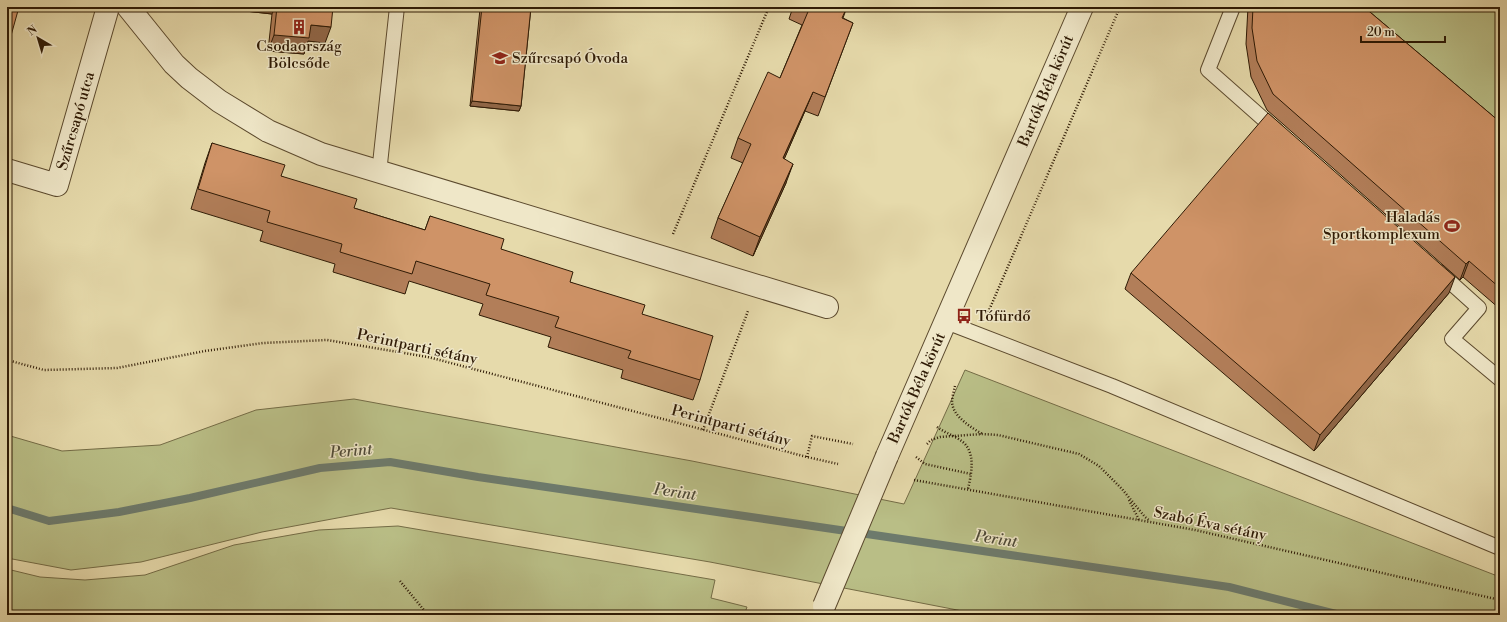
<svg xmlns="http://www.w3.org/2000/svg" width="1507" height="622" viewBox="0 0 1507 622" font-family="'Libre Bodoni',serif">
<style>
.green{fill:#b9be86;stroke:#746c46}
.lines{fill:none;stroke-linecap:round;stroke-linejoin:round}
.stream{stroke:#6d7a6c;stroke-width:8}
.service-casing{stroke:#5c4a2e;stroke-width:16}
.minor-casing{stroke:#5c4a2e;stroke-width:24}
.tertiary-casing{stroke:#5c4a2e;stroke-width:24}
.path{stroke:#2e1a05;stroke-width:2.5;stroke-dasharray:1 2;stroke-linecap:butt}
.service{stroke:#efe7c8;stroke-width:14}
.minor{stroke:#efe7c8;stroke-width:22}
.tertiary{stroke:#efe7c8;stroke-width:22}
.tertiary-bridge-casing{stroke:#5c4a2e;stroke-width:24;stroke-linecap:butt}
.tertiary-bridge{stroke:#efe7c8;stroke-width:22}
.wall{fill:#b27e59;stroke:#2e1a05}
.shaded-wall{fill:#916748;stroke:#2e1a05}
.building{fill:#cf9367;stroke:#2e1a05}
.labels{text-anchor:middle;dominant-baseline:central;stroke-width:3;stroke-linejoin:round;paint-order:stroke}
.poi-label{font-size:15px;fill:#2e1a05;stroke:#efe7c8;text-anchor:start}
.street-label{font-size:15px;fill:#2e1a05;stroke:#efe7c8}
.water-label{font-size:16px;font-style:italic;fill:#4e4a38;stroke:#efe7c8}
</style>
<rect width="100%" height="100%" fill="#e6daab"/>
<filter id="stains"><feTurbulence type="fractalNoise" baseFrequency=".005" numOctaves="4"/><feColorMatrix values="0 0 0 0 .2 0 0 0 0 .09 0 0 0 0 .02 0 0 0 .5 -.17"/></filter>
<radialGradient id="worn" r=".72"><stop offset=".6" stop-color="#630" stop-opacity="0"/><stop offset="1" stop-color="#630" stop-opacity=".3"/></radialGradient>
<!-- green -->
<path class="green" d="M 1363,7 L 1500,7 L 1500,123 Z
M 965,370 L 1500,577 L 1500,615 L 983,615 L 710,562 L 391,508 L 262,532 L 141,562 L 71,570 L 7,558 L 7,435 L 62,451 L 160,445 L 256,410 L 354,399 L 692,461 L 904,504 Z
M 398,526 L 715,580 L 711,598 L 747,607 L 744,615 L 7,615 L 7,569 L 40,577 L 85,580 L 145,575 L 234,545 L 319,530 Z"/>
<g class="lines">
<!-- stream -->
<path class="stream" d="M 7,508 L 49,521 L 119,512 L 190,498 L 320,468 L 390,462 L 478,477 L 1229,587 L 1340,615"/>
<defs>
<path id="service" d="M 1233,7 L 1208,70 L 1277,131
M 379,173 L 397,7
M 1439,272 L 1479,308 L 1452,339 L 1500,379
M 946,322 L 1112,386 L 1500,548"/>
<path id="minor" d="M 128,7 L 174,64 L 189,78 L 219,101 L 268,131 L 321,154 L 827,307
M 7,170 L 57,185 L 108,7"/>
<path id="tertiary" d="M 887,456 L 1082,7"/>
</defs>
<!-- service casing -->
<use href="#service" class="service-casing"/>
<!-- minor casing -->
<use href="#minor" class="minor-casing"/>
<!-- tertiary casing -->
<use href="#tertiary" class="tertiary-casing"/>
<!-- path -->
<path class="path" d="M 673,234 L 769,7
M 987,315 L 1120,7
M 7,360 L 44,370 L 117,368 L 205,351 L 263,343 L 327,340 L 428,357 L 807,457 L 838,464
M 955,386 C 954,391 952,397 952,402 C 953,417 971,427 982,434
M 937,427 C 945,433 956,436 964,443 C 976,455 971,475 968,489
M 703,430 L 748,311
M 927,444 L 931,440 L 940,437 L 982,434 L 998,435 L 1079,454 L 1099,466 L 1122,489 L 1145,517 L 1150,521
M 807,457 L 812,436 L 853,444
M 916,457 L 925,464 L 971,474
M 914,480 L 1195,530 L 1500,600
M 1129,500 L 1139,520
M 400,581 L 428,615"/>
<!-- service -->
<use href="#service" class="service"/>
<!-- minor -->
<use href="#minor" class="minor"/>
<!-- tertiary -->
<use href="#tertiary" class="tertiary"/>
<defs>
<path id="tertiary-bridge" d="M 824,606 L 887,456"/>
</defs>
<!-- tertiary-bridge casing -->
<use href="#tertiary-bridge" class="tertiary-bridge-casing"/>
<!-- tertiary-bridge -->
<use href="#tertiary-bridge" class="tertiary-bridge"/>
</g>
<!-- wall -->
<path class="wall" d="M 209,7 L 333,7 L 325,43 L 308,41 L 304,54 L 268,51 L 272,14 Z
M 457,7 L 531,7 L 521,106 L 519,111 L 470,106 L 480,9 Z
M 793,7 L 847,7 L 843,18 L 853,23 L 818,116 L 805,111 L 784,159 L 786,183 L 753,256 L 711,238 L 718,218 L 743,163 L 731,158 L 738,138 L 780,78 L 802,25 L 789,19 Z
M 1248,7 L 1364,7 L 1500,122 L 1500,309 L 1463,277 L 1460,280 L 1267,110 L 1251,77 L 1246,44 Z
M 212,143 L 281,176 L 354,208 L 425,230 L 430,216 L 570,282 L 642,314 L 700,380 L 693,400 L 621,378 L 623,370 L 548,347 L 551,337 L 479,315 L 483,304 L 409,281 L 405,294 L 333,272 L 335,264 L 260,241 L 263,231 L 191,209 L 205,163 Z
M 1131,273 L 1449,293 L 1314,451 L 1125,289 Z"/>
<!-- shaded-wall -->
<path class="shaded-wall" d="M 209,7 L 275,7 L 272,14 Z
M 457,7 L 481,7 L 480,9 Z
M 311,25 L 331,27 L 325,43 L 308,41 L 304,54 L 268,51 L 274,35 Z
M 813,92 L 805,111 L 776,178 L 783,158 Z
M 472,101 L 521,106 L 519,111 L 470,106 Z
M 793,164 L 786,183 L 753,256 L 760,237 Z
M 1469,261 L 1463,277 L 1460,280 L 1466,264 Z
M 1455,277 L 1449,293 L 1314,451 L 1320,435 Z"/>
<!-- building -->
<path class="building" d="M 7,7 L 19,7 L 7,50 Z
M 277,7 L 333,7 L 331,27 L 311,25 L 309,38 L 274,35 Z
M 482,7 L 531,7 L 521,106 L 472,101 Z
M 810,7 L 847,7 L 842,18 L 853,23 L 825,97 L 813,92 L 783,158 L 793,164 L 760,237 L 718,218 L 751,144 L 738,138 L 768,72 L 780,78 Z
M 1253,7 L 1364,7 L 1500,122 L 1500,288 L 1469,261 L 1466,264 L 1273,94 L 1257,61 L 1252,28 Z
M 1268,113 L 1455,277 L 1320,435 L 1131,273 Z
M 212,143 L 285,165 L 281,176 L 357,199 L 354,208 L 425,230 L 430,216 L 504,239 L 501,249 L 573,272 L 570,282 L 645,305 L 642,314 L 713,336 L 700,380 L 628,358 L 631,351 L 555,327 L 559,317 L 486,295 L 490,284 L 416,261 L 412,274 L 340,252 L 342,244 L 267,222 L 270,211 L 198,189 Z"/>
<!-- icons -->
<defs>
<symbol id="building-bare" viewBox="-9 -9 18 18"><path d="M-4-6H4V6H1V3H-1V6H-4ZM-2.5-4.3h1.7v1.8h-1.7ZM.8-4.3h1.7v1.8H.8ZM-2.5-1h1.7V.8h-1.7ZM.8-1h1.7V.8H.8Z" fill="#8f2418" stroke="#efe7c8" stroke-width="2.5" paint-order="stroke"/></symbol>
<symbol id="school-bare" viewBox="-9 -9 18 18"><path d="M0-5L7-2L0 1L-7-2ZM-4 1L0 2.5L4 1V4Q0 6-4 4Z" fill="#8f2418" stroke="#efe7c8" stroke-width="2.5" paint-order="stroke"/></symbol>
<symbol id="stadium-bare" viewBox="-9 -9 18 18"><path d="M0-5a6.5 5 0 1 0 0 10a6.5 5 0 1 0 0-10ZM-3.5-1.8h7v3.6h-7Z" fill="#8f2418" stroke="#efe7c8" stroke-width="2.5" paint-order="stroke"/></symbol>
<symbol id="bus-bare" viewBox="-9 -9 18 18"><path d="M-5-6H5V4H4V6H2V4H-2V6H-4V4H-5ZM-3.5-4V0h7V-4ZM-3.5 1.2v1.5H-2V1.2ZM2 1.2v1.5H3.5V1.2Z" fill="#8f2418" stroke="#efe7c8" stroke-width="2.5" paint-order="stroke"/></symbol>
</defs>
<g fill-rule="evenodd">
<use href="#building-bare" x="288" y="16" width="22" height="22"/>
<use href="#school-bare" x="489" y="47" width="22" height="22"/>
<use href="#stadium-bare" x="1441" y="215" width="22" height="22"/>
<use href="#bus-bare" x="953" y="305" width="22" height="22"/>
</g>
<g class="labels">
<!-- poi labels -->
<g class="poi-label">
<text x="299" y="46" text-anchor="middle">Csodaország<tspan x="299" dy="17">Bölcsőde</tspan></text>
<text x="512" y="58">Szűrcsapó Óvoda</text>
<text x="1440" y="217" text-anchor="end">Haladás<tspan x="1440" dy="17">Sportkomplexum</tspan></text>
<text x="976" y="316">Tófürdő</text>
</g>
<!-- street labels -->
<g class="street-label">
<text transform="translate(1046 91) rotate(-67)">Bartók Béla körút</text>
<text transform="translate(76 121) rotate(-74)">Szűrcsapó utca</text>
<text transform="translate(417 347) rotate(12)">Perintparti sétány</text>
<text transform="translate(917 388) rotate(-66)">Bartók Béla körút</text>
<text transform="translate(731 426) rotate(15)">Perintparti sétány</text>
<text transform="translate(1210 524) rotate(12)">Szabó Éva sétány</text>
</g>
<!-- water labels -->
<g class="water-label">
<text transform="translate(351 451) rotate(-5)">Perint</text>
<text transform="translate(675 492) rotate(8)">Perint</text>
<text transform="translate(996 539) rotate(8)">Perint</text>
</g>
</g>
<!-- margin -->
<rect width="1507" height="622" fill="none" stroke="#e6daab" stroke-width="24"/>
<rect x="8" y="8" width="1491" height="606" fill="none" stroke="#2e1a05" stroke-width="2"/>
<rect x="12" y="12" width="1483" height="598" fill="none" stroke="#2e1a05"/>
<!-- north arrow -->
<g transform="translate(38 38) rotate(322)" stroke="#efe7c8" stroke-width="3" paint-order="stroke">
<path d="M0-3L7 15L0 10L-7 15Z" fill="#2e1a05"/>
<text y="-6" font-size="11" font-weight="bold" text-anchor="middle" fill="#2e1a05">N</text>
</g>
<!-- scale -->
<path d="M1361 36v6h84v-6" fill="none" stroke="#2e1a05" stroke-width="2"/>
<text x="1367" y="36" font-size="12" fill="#2e1a05" stroke="#efe7c8" stroke-width="3" paint-order="stroke">20 m</text>
<rect width="100%" height="100%" filter="url(#stains)"/>
<rect width="100%" height="100%" fill="url(#worn)"/>
</svg>
